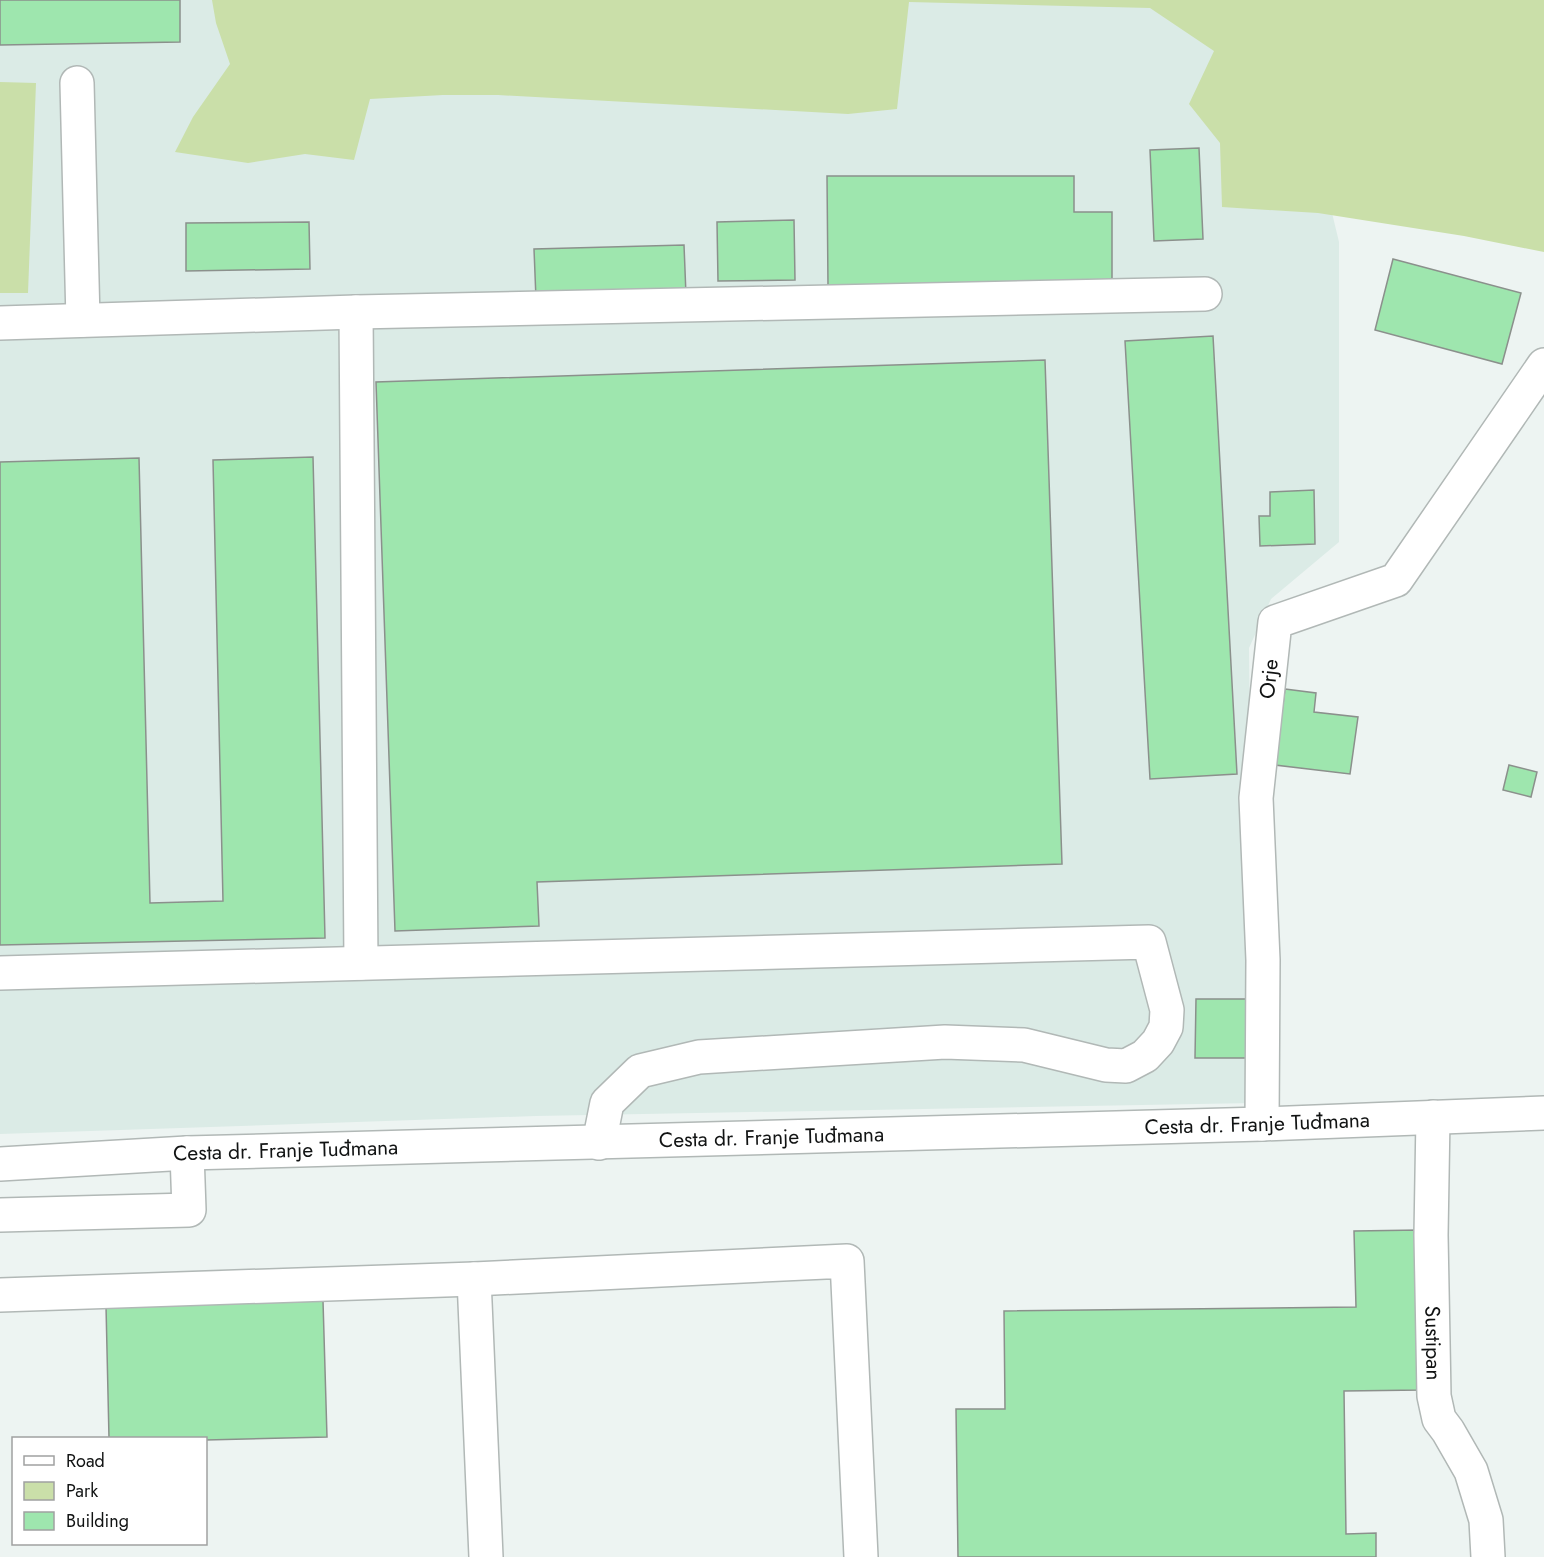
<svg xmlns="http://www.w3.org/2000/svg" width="1544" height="1557" viewBox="0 0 1544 1557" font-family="Jost,sans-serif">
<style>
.built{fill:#dbebe6}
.green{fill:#cadfa9}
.building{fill:#9ee6ae;stroke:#8b908c;stroke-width:1.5}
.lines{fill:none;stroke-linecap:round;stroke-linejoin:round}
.minor-casing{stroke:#b1b8b6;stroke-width:36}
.major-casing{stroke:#b1b8b6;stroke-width:36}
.minor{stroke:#fff;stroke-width:33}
.major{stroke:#fff;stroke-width:33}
.labels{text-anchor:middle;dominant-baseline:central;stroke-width:6;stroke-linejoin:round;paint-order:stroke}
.street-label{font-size:21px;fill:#111313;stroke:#fff}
</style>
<rect width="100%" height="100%" fill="#edf4f2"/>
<!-- built -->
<path class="built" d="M 0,0 L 1281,0 L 1339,242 L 1339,542 L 1271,599 L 1249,648 L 1254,1103 L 536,1116 L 0,1134 Z"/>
<!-- green -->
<path class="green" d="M 212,0 L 1544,0 L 1544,252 L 1464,236 L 1318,213 L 1222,207 L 1220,143 L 1189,104 L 1214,51 L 1150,8 L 909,2 L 897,109 L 848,114 L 498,95 L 443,95 L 370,99 L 354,160 L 305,154 L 248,163 L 175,152 L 193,117 L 230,64 L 216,23 Z
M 0,82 L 36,83 L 28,293 L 0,293 Z"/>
<!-- building -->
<path class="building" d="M 0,0 L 180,0 L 180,42 L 0,45 Z
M 1199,148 L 1203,239 L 1154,241 L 1150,150 Z
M 827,176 L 1074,176 L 1074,212 L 1112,212 L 1112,285 L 828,286 Z
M 794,220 L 795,280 L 718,281 L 717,222 Z
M 309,222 L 310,269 L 186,271 L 186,223 Z
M 684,245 L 686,295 L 536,299 L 534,249 Z
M 1393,259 L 1521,293 L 1502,364 L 1375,330 Z
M 1213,336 L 1237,774 L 1150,779 L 1125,341 Z
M 1045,360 L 1062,864 L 537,882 L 539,926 L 395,931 L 376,382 Z
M 313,457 L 325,938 L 0,945 L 0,462 L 139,458 L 150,903 L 223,901 L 213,460 Z
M 1314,490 L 1315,544 L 1260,546 L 1259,516 L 1270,516 L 1270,492 Z
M 1285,689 L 1316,693 L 1314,712 L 1358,717 L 1350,774 L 1275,765 Z
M 1509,765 L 1537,772 L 1531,797 L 1503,790 Z
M 1196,999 L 1249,999 L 1248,1058 L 1195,1058 Z
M 1420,1230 L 1421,1390 L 1344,1391 L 1346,1534 L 1376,1533 L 1376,1557 L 958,1557 L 956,1409 L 1005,1409 L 1004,1311 L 1356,1307 L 1354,1231 Z
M 323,1301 L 327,1437 L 206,1440 L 206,1438 L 109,1438 L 106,1306 Z"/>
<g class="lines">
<defs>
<g id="minor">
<path d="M 77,83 L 83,320"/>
<path d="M 356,312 L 361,963"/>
<path d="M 0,323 L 356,312 L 1205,294"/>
<path d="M 0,973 L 1149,942 L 1167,1010 L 1166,1027 L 1158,1042 L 1145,1056 L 1126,1066 L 1106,1065 L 1024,1045 L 945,1042 L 699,1057 L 640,1071 L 607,1103 L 599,1143"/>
<path id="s1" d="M 1433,1117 L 1431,1235 L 1434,1396 L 1439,1419 L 1448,1431 L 1471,1471 L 1486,1520 L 1488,1557"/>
<path id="s2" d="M 1262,1124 L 1263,960 L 1256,798 L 1275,622 L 1396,580 L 1544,365"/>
<path d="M 0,1215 L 189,1210 L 187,1153"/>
<path d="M 474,1279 L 486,1557"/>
<path d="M 0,1295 L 474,1279 L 847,1261 L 861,1557"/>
</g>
<g id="major">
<path id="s3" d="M 0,1164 L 187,1153 L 1262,1124 L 1544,1113"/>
</g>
</defs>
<!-- minor casing -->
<use href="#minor" class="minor-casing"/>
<!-- major casing -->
<use href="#major" class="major-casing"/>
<!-- minor -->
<use href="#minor" class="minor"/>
<!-- major -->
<use href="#major" class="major"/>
</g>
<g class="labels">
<!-- street labels -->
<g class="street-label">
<text stroke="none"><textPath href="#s2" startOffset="446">Orje</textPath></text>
<text stroke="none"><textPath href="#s3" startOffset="1258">Cesta dr. Franje Tuđmana</textPath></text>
<text stroke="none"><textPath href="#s3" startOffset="772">Cesta dr. Franje Tuđmana</textPath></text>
<text stroke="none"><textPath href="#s3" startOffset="286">Cesta dr. Franje Tuđmana</textPath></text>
<text stroke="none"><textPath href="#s1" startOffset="226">Sustipan</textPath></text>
</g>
</g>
<!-- legend -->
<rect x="12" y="1437" width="195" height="108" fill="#ffffff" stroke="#a0a1a1" stroke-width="1.5"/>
<rect x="24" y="1456" width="30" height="9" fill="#ffffff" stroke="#a0a1a1" stroke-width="1.5"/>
<text x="66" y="1467" font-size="18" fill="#111313">Road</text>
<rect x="24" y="1482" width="30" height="18" fill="#cadfa9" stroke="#a0a1a1" stroke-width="1.5"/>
<text x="66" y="1497" font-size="18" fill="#111313">Park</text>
<rect x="24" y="1512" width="30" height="18" fill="#9ee6ae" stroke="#a0a1a1" stroke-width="1.5"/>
<text x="66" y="1527" font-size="18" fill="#111313">Building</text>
</svg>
